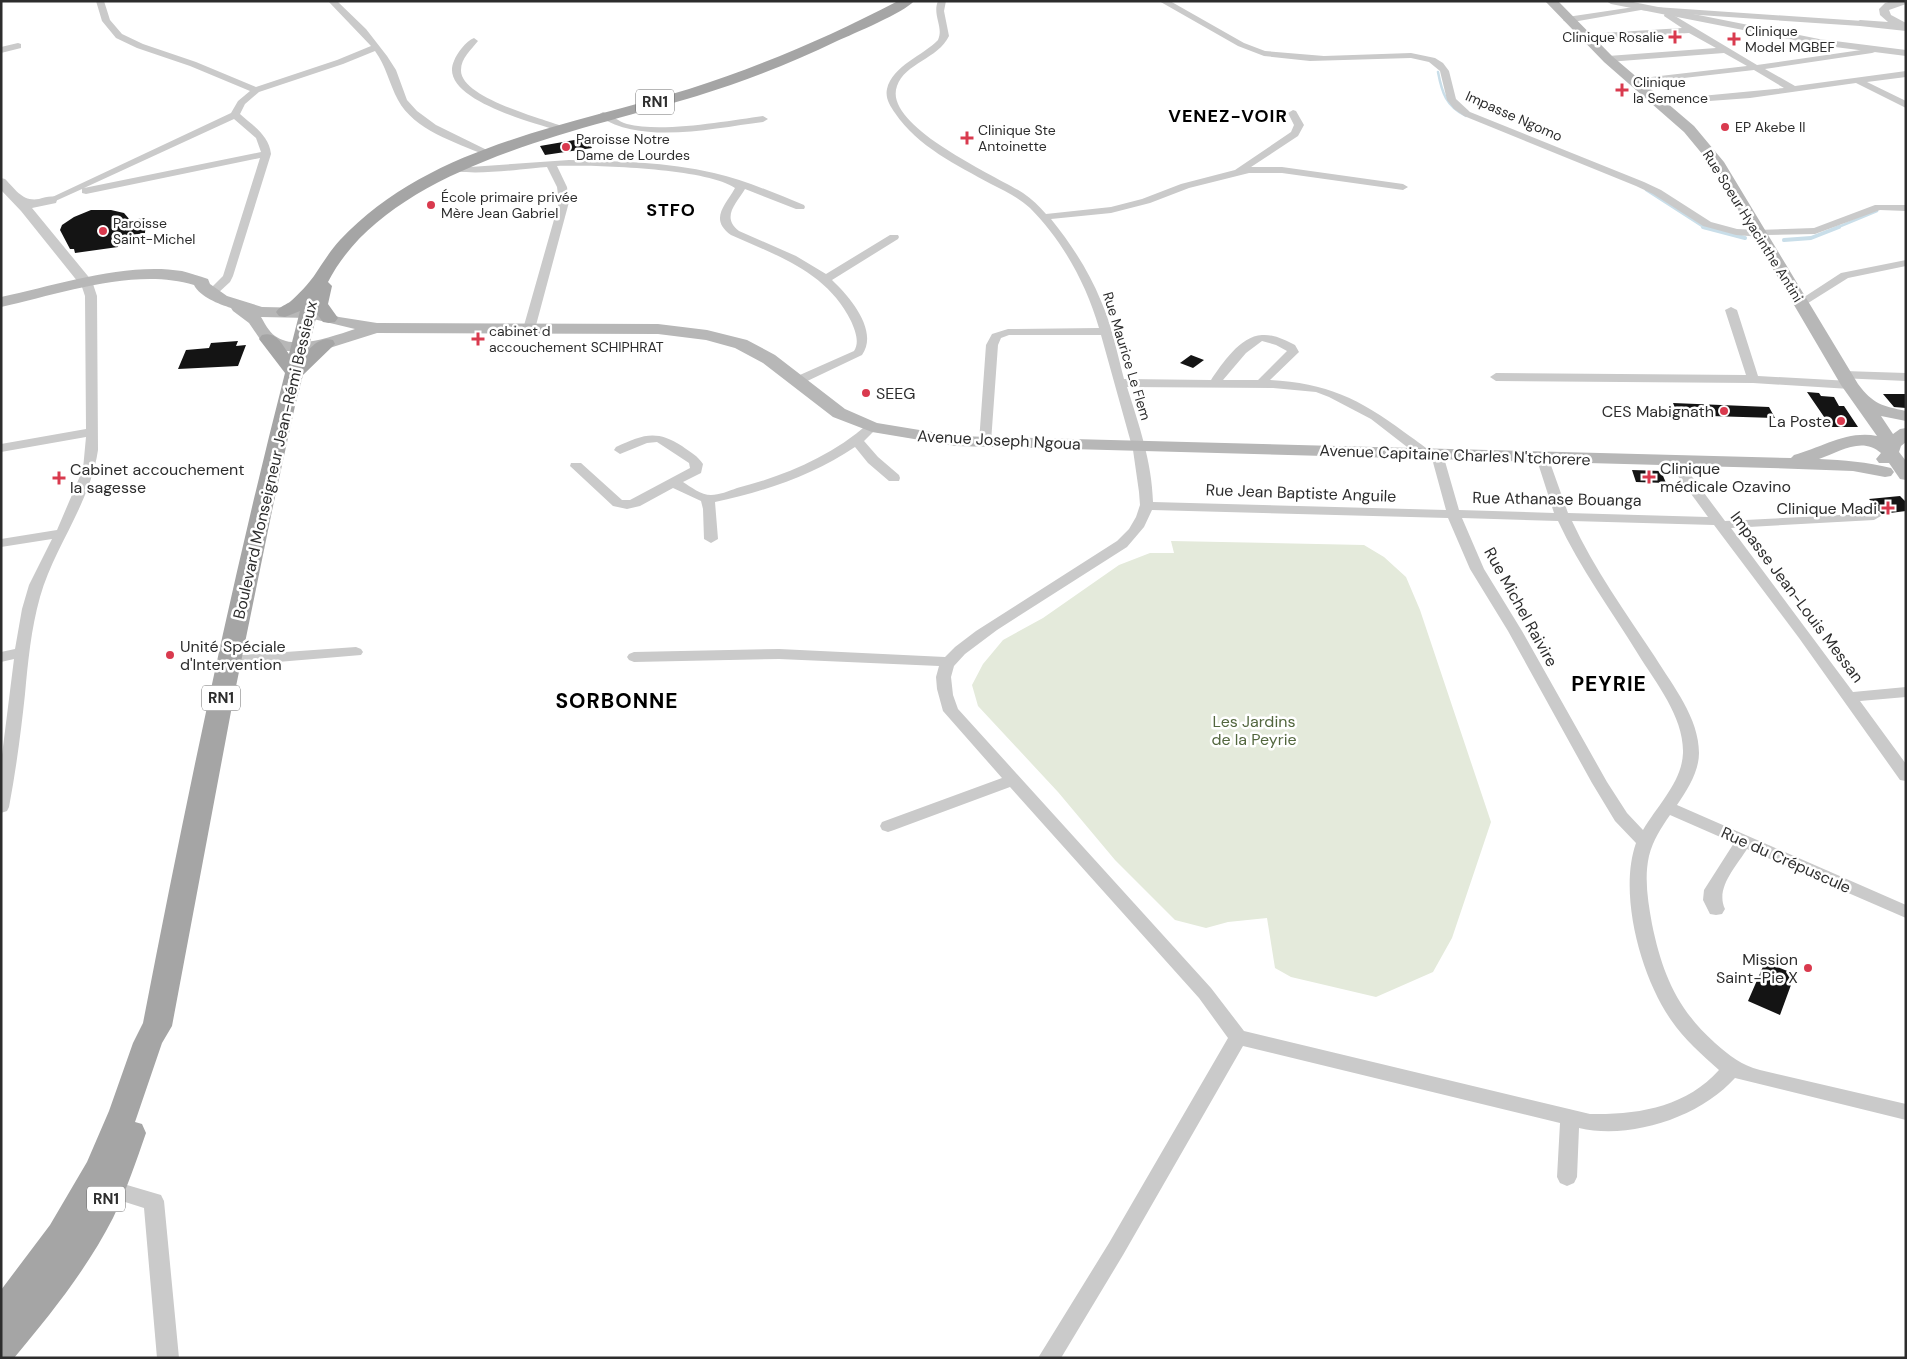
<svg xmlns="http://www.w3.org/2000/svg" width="1907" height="1359" viewBox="0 0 1907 1359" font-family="'DM Sans',sans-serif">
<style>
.green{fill:#e4eadb}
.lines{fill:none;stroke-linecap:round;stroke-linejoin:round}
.stream-far1{stroke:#c9dee9;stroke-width:2.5}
.stream{stroke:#c9dee9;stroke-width:4}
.building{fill:#141414}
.minor{fill:#cacaca;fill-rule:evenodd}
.tertiary{fill:#cacaca;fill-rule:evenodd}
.secondary{fill:#b7b7b7;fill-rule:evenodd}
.primary{fill:#a5a5a5;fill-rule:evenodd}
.poi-dot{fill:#d93a4e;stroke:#fff;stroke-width:2}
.labels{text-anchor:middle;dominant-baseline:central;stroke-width:5;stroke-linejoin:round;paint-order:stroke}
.far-poi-label{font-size:14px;fill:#2d2d2d;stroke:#fff;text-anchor:start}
.far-street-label{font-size:14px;fill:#2d2d2d;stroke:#fff}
.shield{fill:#fff;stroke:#6c6c6c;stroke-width:1}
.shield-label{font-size:15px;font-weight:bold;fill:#2d2d2d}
.poi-label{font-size:16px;fill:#2d2d2d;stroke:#fff;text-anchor:start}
.street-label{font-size:16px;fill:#2d2d2d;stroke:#fff}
.park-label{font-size:16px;fill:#52663e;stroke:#fff}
.far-district-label{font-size:18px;font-weight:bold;letter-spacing:1px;fill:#000;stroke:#fff}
.district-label{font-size:21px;font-weight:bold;letter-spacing:1px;fill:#000;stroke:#fff}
</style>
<rect width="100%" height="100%" fill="#fff"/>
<!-- green -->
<path class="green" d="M 1171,541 L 1364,545 L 1384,557 L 1406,577 L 1420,610 L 1491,822 L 1452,938 L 1433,972 L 1376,997 L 1291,977 L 1275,968 L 1267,918 L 1228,922 L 1206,928 L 1175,920 L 1115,860 L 1058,792 L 978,706 L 972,685 L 983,664 L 1003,640 L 1043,618 L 1119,565 L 1150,553 L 1174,553 Z"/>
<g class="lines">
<!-- stream-far1 -->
<path class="stream-far1" d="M 1438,72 C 1442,93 1446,106 1466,116
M 1646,190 L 1705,228
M 1836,228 L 1877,211"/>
<!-- stream -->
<path class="stream" d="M 1703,227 L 1745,238
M 1784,240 L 1811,238 L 1839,227"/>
</g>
<!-- building -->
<path class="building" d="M 586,138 L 592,148 L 545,155 L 540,146 Z
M 91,210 L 111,210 L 124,213 L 130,220 L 146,218 L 145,233 L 125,236 L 125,238 L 119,239 L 118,247 L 75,253 L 74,249 L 70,249 L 60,230 L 62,225 L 74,217 Z
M 238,341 L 236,346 L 246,345 L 238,366 L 178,369 L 186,350 L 209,348 L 211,343 Z
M 1191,355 L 1204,360 L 1193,368 L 1180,363 Z
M 1807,392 L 1819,393 L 1821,396 L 1834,397 L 1839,406 L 1844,406 L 1858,427 L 1831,427 Z
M 1883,394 L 1906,394 L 1906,408 L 1894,407 Z
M 1673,403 L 1769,407 L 1775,418 L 1678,415 Z
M 1632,470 L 1661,471 L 1666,483 L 1636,482 Z
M 1900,496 L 1906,502 L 1906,511 L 1882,514 L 1879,511 L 1873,511 L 1866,504 L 1874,504 L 1869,499 Z
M 1765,962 L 1795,974 L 1780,1015 L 1748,1001 Z"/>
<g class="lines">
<!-- minor -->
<path class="minor" d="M 96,1 L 104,1 L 110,20 L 122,34 L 143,44 L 196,62 L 256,87 L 337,60 L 371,46 L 328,1 L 337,1 L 366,29 L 387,56 L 396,70 L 407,100 L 417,111 L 436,125 L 493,153 L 488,156 L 485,155 C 455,142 414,130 398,100 C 389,83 386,66 375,51 L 343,64 L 259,92 L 245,104 L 240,114 C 253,126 269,135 271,154 L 233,276 L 230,282 L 217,294 L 209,294 L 207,292 L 223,276 L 260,158 L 86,194 L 82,193 L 82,189 L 51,203 L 46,200 L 231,113 L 238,101 L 250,91 L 190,66 L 137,48 L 116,38 L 102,21 ZM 234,119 L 256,138 L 261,152 L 84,188 Z
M 938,1 L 946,1 L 944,11 L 949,36 C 938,59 905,63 897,86 C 882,126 997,176 1023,193 C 1032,199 1039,206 1046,214 L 1111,207 L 1142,199 L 1181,184 L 1235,170 L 1291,132 L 1294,125 L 1288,113 L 1293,110 L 1296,111 L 1304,125 L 1298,136 L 1251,167 L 1282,167 L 1403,184 L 1408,187 L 1403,190 L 1282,173 L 1249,173 L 1189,188 L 1150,203 L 1111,213 L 1051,219 C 1071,244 1089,271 1101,301 C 1112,326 1117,353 1124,379 L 1211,380 C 1222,364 1240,336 1262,335 C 1273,334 1285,340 1295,345 L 1299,352 L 1270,380 C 1326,383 1360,399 1404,432 C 1413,439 1424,445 1431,453 L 1437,450 L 1442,451 L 1459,510 L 1554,513 L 1536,457 L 1542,453 L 1548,457 L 1568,513 L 1708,517 L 1667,461 L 1673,457 L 1678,458 L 1725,521 L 1879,513 L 1881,516 L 1874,520 L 1731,528 L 1853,692 L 1906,687 L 1906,697 L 1860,701 L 1906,764 L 1906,781 L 1900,780 L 1799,638 L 1714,525 L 1572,521 C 1594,569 1626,613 1655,657 C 1673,686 1699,718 1699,753 C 1699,772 1687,790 1677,805 L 1906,905 L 1906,918 L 1747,849 C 1736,867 1715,888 1725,909 L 1722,914 L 1716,915 L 1710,914 L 1703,900 L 1704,890 L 1734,843 L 1670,815 C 1661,828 1653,840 1649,856 C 1644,878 1648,902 1652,924 C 1662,973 1677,1009 1715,1043 C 1730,1056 1741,1065 1760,1070 L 1906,1104 L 1906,1120 L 1735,1078 C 1700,1117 1631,1140 1579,1128 L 1577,1177 L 1574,1183 L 1567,1186 L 1560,1183 L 1557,1177 L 1560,1123 L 1243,1046 L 1123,1255 L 1061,1358 L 1038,1358 L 1109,1243 L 1228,1038 L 1199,998 L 1010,787 L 894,830 L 888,832 L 882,830 L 880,826 L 882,822 L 1002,778 L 943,711 L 937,689 L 936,677 L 939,666 L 779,659 L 634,662 L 629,660 L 627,657 L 629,654 L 634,652 L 779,649 L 945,657 L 955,647 L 976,631 L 1117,541 L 1129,529 L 1136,517 L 1140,505 L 1139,492 L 1133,450 L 1101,335 L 1009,335 L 1001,338 L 998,345 L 991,442 L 985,446 L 979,442 L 986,345 L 992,334 L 1008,329 L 1099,328 C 1086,283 1062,240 1030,208 C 1019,198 1005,191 991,184 C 957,165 918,147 895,113 C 890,106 885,98 887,89 C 892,66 924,55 938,40 C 944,27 932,15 938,1 ZM 1262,341 L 1276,345 L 1287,351 L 1258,380 L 1223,380 L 1246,353 ZM 1127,387 L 1273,388 L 1316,392 L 1329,397 L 1371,419 L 1420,457 L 1425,458 L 1431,455 L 1446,510 L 1153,502 C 1152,462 1139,425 1127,387 ZM 1152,510 L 1448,518 L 1470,569 L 1508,631 L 1592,783 L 1615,821 L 1636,843 C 1618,894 1641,977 1671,1020 C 1684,1039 1702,1055 1719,1070 C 1686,1107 1638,1115 1590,1114 L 1244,1031 L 1211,988 L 958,709 L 953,695 L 951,677 L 954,666 L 965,654 L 997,630 L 1127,547 L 1144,527 ZM 1462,518 L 1558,521 C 1580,568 1611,610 1638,654 C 1656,683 1684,717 1683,753 C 1682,782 1657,806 1643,830 L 1627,813 L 1607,782 L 1522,631 L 1484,569 Z
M 1159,1 L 1170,1 L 1244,43 L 1265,51 L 1324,56 L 1411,53 L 1435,58 L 1443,63 L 1449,71 L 1456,99 L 1470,112 L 1644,182 L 1661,190 L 1711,222 L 1737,229 L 1756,230 L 1814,228 L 1875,205 L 1906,205 L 1906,211 L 1880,210 L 1815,234 L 1766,235 L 1761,237 L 1736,235 L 1703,226 L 1653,194 L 1636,186 L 1464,116 L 1454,109 L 1447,100 L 1440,71 L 1429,62 L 1411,58 L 1310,61 L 1264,56 L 1238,46 Z
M 1641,6 L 1863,21 L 1864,23 L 1860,26 L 1670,13 L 1757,65 L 1875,48 L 1875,52 L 1872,53 L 1765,69 L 1795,86 L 1906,71 L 1906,77 L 1867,82 L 1906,101 L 1906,108 L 1856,83 L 1750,98 L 1656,105 L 1654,103 L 1659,100 L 1784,88 L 1754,70 L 1631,84 L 1631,80 L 1634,79 L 1747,66 L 1724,53 L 1608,62 L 1604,59 L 1608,56 L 1716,48 L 1689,33 L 1586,40 L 1582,37 L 1586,34 L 1682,28 L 1664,16 L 1665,12 L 1641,10 L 1567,23 L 1563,20 L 1567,17 Z
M 474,38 L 478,41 C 471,50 461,58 461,70 C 460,97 540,118 562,126 L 562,130 L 556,130 C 531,122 437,98 454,61 C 457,53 466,41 474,38 Z
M 18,43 L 21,44 L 21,48 L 1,53 L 1,47 Z
M 603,112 C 612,115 619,122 627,124 C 662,133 727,121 763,116 L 768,119 L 763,122 C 714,128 644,145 600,117 L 598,115 Z
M 569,160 C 617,161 667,162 714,173 C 745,180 774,193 804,205 L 805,207 L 804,209 L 796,209 L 745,189 C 736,204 721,217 739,231 L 796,256 L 826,274 L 890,235 L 898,235 L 899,237 L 898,239 L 832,280 C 850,297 879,331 862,355 L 801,384 L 793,384 L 791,381 L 793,378 L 854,351 C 860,342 855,330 851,321 C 827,272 778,256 731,235 C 709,219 725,206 735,188 C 705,168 596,165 557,166 L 567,187 L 569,202 L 535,329 L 533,331 L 525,331 L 523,329 L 559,202 L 557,187 L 547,167 C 529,168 461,178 449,168 L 454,165 L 470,167 Z
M 1906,260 L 1906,266 L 1848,278 L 1805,305 L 1801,306 L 1795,303 L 1841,273 Z
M 87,281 L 93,284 L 97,296 L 98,450 C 90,504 54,547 40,597 C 31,629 28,662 25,694 C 21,732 16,770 9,807 L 7,811 L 1,813 L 1,763 L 14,659 L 1,662 L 1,652 L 15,649 L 22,609 L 29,585 L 52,539 L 1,547 L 1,539 L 57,530 L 83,469 L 86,437 L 1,452 L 1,444 L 86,429 L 85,296 L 81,284 Z
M 1731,307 L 1737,310 L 1758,376 L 1850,381 L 1856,385 L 1850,389 L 1753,383 L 1496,381 L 1490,377 L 1496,373 L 1746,375 L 1725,310 Z
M 1844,371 L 1906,373 L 1906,381 L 1840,378 L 1838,375 L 1840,372 Z
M 872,423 L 878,427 L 864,441 L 878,457 L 899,475 L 900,478 L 899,481 L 889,481 L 868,463 L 855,447 C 814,475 763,492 715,502 L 718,539 L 711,543 L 704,539 L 703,509 L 701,501 L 673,488 L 640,506 L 627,509 L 613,506 L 570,466 L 571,463 L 581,463 L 622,500 L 630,500 L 690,468 L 689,463 L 657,442 L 647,443 L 620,454 L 614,450 L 616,447 C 642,435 656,429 682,446 C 690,452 698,456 703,464 L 701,473 L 683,482 C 691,487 701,495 711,495 C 719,495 729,491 737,488 C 784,476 830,457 868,424 Z
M 356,647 L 361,649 L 363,652 L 361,655 L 229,666 L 224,664 L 222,661 L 224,658 L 229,656 Z
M 110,1180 L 161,1195 L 164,1201 L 179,1358 L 157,1358 L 144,1208 L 103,1195 L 100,1189 L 103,1183 Z"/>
<!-- tertiary -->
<path class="tertiary" d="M 1606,1 L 1628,1 L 1819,39 L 1906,50 L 1906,56 L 1819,45 L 1611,4 Z
M 1892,1 L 1906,1 L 1906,4 L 1889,10 L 1891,15 L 1906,23 L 1906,31 L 1860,26 L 1855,23 L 1860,20 L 1888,22 L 1880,15 L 1879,9 L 1885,3 Z
M 1,178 L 5,179 C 16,190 23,202 39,199 C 45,197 50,196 56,197 L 57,200 L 56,203 L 32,208 L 92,281 L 94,284 L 92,287 L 82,287 L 21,211 L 1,190 Z"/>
<!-- secondary -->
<path class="secondary" d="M 1545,1 L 1558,1 L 1612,56 L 1694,126 L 1724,162 L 1858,384 C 1873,404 1882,406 1906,411 L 1906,421 L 1881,416 L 1893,434 L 1900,429 L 1906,428 L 1906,442 L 1901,446 L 1899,452 L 1906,461 L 1906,480 L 1900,479 L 1889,463 L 1879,463 L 1876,459 L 1881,453 C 1862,436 1839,452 1819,459 C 1844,460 1867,462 1891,468 L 1894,472 L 1891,476 L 1885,477 L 1853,471 L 1770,468 L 956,446 L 872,432 L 833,417 L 763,363 L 735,348 L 706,340 L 658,334 L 377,333 L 320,351 L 286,351 L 262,342 L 249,323 L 233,311 L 231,308 C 219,304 200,297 194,285 C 135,267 60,294 1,307 L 1,297 C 57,285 125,262 182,271 C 190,273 199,276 208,279 L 210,284 L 227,296 L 262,307 L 310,308 L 339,317 L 377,323 L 658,324 L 707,330 L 747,340 L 775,355 L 845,409 L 877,423 L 956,436 L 1791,458 L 1794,455 C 1821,448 1847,430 1877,436 L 1841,385 L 1713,167 L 1684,132 L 1604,62 ZM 261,317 L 309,318 L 355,329 C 333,336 296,351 275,336 C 269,332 264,322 261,317 Z"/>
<!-- primary -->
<path class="primary" d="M 898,1 L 914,1 C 905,12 853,34 837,41 C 792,63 745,81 697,96 C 582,131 388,165 328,282 L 332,286 L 328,304 L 338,318 L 335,322 L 329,323 L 323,322 L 317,314 L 308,350 C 316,343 321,337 333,340 L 335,344 L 303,375 L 295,406 L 273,506 L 233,701 L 172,1026 L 162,1043 L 135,1122 L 142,1124 L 146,1133 C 136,1162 126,1191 113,1218 C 87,1269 50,1315 14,1358 L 1,1358 L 1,1290 L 50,1225 L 87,1162 L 109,1111 L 133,1043 L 143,1023 C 185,806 230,588 285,373 L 259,339 L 262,335 C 276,331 281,343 289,354 L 300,311 L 285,317 L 279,316 L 276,312 C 280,306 286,305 291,301 C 298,295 309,283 314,276 C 322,264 330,251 340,240 C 430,144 570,126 689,89 C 761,66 831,36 898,1 Z"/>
</g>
<!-- markers -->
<g class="poi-dot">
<path d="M1672.5 29.5h5v5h5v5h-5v5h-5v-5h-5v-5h5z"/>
<path d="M1731.5 31.5h5v5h5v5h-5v5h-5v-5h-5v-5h5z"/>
<path d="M1619.5 82.5h5v5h5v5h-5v5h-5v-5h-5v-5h5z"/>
<circle cx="1725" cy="127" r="5"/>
<path d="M964.5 130.5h5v5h5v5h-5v5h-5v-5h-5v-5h5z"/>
<circle cx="566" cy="147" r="5"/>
<circle cx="431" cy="205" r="5"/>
<circle cx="103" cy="231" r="5"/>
<path d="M475.5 331.5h5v5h5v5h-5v5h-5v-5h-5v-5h5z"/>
<circle cx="866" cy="393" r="5"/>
<circle cx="1724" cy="411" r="5"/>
<circle cx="1841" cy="421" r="5"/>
<path d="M1646.5 469.5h5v5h5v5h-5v5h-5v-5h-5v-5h5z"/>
<path d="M56.5 470.5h5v5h5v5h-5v5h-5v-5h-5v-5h5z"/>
<path d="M1885.5 500.5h5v5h5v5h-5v5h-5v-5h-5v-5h5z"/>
<circle cx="170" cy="655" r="5"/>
<circle cx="1808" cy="968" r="5"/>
</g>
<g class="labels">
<!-- far-poi labels -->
<g class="far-poi-label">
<text x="1745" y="31">Clinique<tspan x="1745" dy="16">Model MGBEF</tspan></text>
<text x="1664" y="37" text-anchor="end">Clinique Rosalie</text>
<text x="1633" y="82">Clinique<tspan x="1633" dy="16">la Semence</tspan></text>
<text x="1735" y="127">EP Akebe II</text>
<text x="978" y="130">Clinique Ste<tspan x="978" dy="16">Antoinette</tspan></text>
<text x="576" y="139">Paroisse Notre<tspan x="576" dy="16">Dame de Lourdes</tspan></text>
<text x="441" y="197">École primaire privée<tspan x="441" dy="16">Mère Jean Gabriel</tspan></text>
<text x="113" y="223">Paroisse<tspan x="113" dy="16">Saint-Michel</tspan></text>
<text x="489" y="331">cabinet d<tspan x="489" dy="16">accouchement SCHIPHRAT</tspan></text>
</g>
<!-- far-street labels -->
<g class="far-street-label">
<text transform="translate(1514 116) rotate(24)">Impasse Ngomo</text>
<text transform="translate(1753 226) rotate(58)">Rue Soeur Hyacinthe Antini</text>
<text transform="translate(1127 356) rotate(73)">Rue Maurice Le Flem</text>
</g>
<!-- shield labels -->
<g class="shield">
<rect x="636" y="89.5" width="38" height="25" rx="4"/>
<rect x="202" y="685.5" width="38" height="25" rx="4"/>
<rect x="87" y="1186.5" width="38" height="25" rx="4"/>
</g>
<g class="shield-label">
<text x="655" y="102">RN1</text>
<text x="221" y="698">RN1</text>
<text x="106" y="1199">RN1</text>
</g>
<!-- poi labels -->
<g class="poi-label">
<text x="876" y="393">SEEG</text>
<text x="1714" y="411" text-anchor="end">CES Mabignath</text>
<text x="1831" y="421" text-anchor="end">La Poste</text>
<text x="1660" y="468">Clinique<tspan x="1660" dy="18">médicale Ozavino</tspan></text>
<text x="70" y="469">Cabinet accouchement<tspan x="70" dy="18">la sagesse</tspan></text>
<text x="1877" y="508" text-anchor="end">Clinique Madi</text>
<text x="180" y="646">Unité Spéciale<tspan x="180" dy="18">d'Intervention</tspan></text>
<text x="1798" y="959" text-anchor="end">Mission<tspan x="1798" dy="18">Saint-Pie X</tspan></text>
</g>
<!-- street labels -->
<g class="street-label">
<text transform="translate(999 440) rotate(3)">Avenue Joseph Ngoua</text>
<text transform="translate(1455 455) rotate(2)">Avenue Capitaine Charles N'tchorere</text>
<text transform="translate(275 460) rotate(-77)">Boulevard Monseigneur Jean-Rémi Bessieux</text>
<text transform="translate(1301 493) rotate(2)">Rue Jean Baptiste Anguile</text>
<text transform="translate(1557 499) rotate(1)">Rue Athanase Bouanga</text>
<text transform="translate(1797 597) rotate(53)">Impasse Jean-Louis Messan</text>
<text transform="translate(1521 607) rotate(61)">Rue Michel Raivire</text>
<text transform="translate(1786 860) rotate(24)">Rue du Crépuscule</text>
</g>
<!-- park labels -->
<g class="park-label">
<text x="1254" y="721">Les Jardins<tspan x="1254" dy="18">de la Peyrie</tspan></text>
</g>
<!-- far-district labels -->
<g class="far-district-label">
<text x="1228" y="116">VENEZ-VOIR</text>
<text x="671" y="210">STFO</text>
</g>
<!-- district labels -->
<g class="district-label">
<text x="1609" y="684">PEYRIE</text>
<text x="617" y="701">SORBONNE</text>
</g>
</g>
<!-- border -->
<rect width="1907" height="1359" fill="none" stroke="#2d2d2d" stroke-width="5"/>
</svg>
